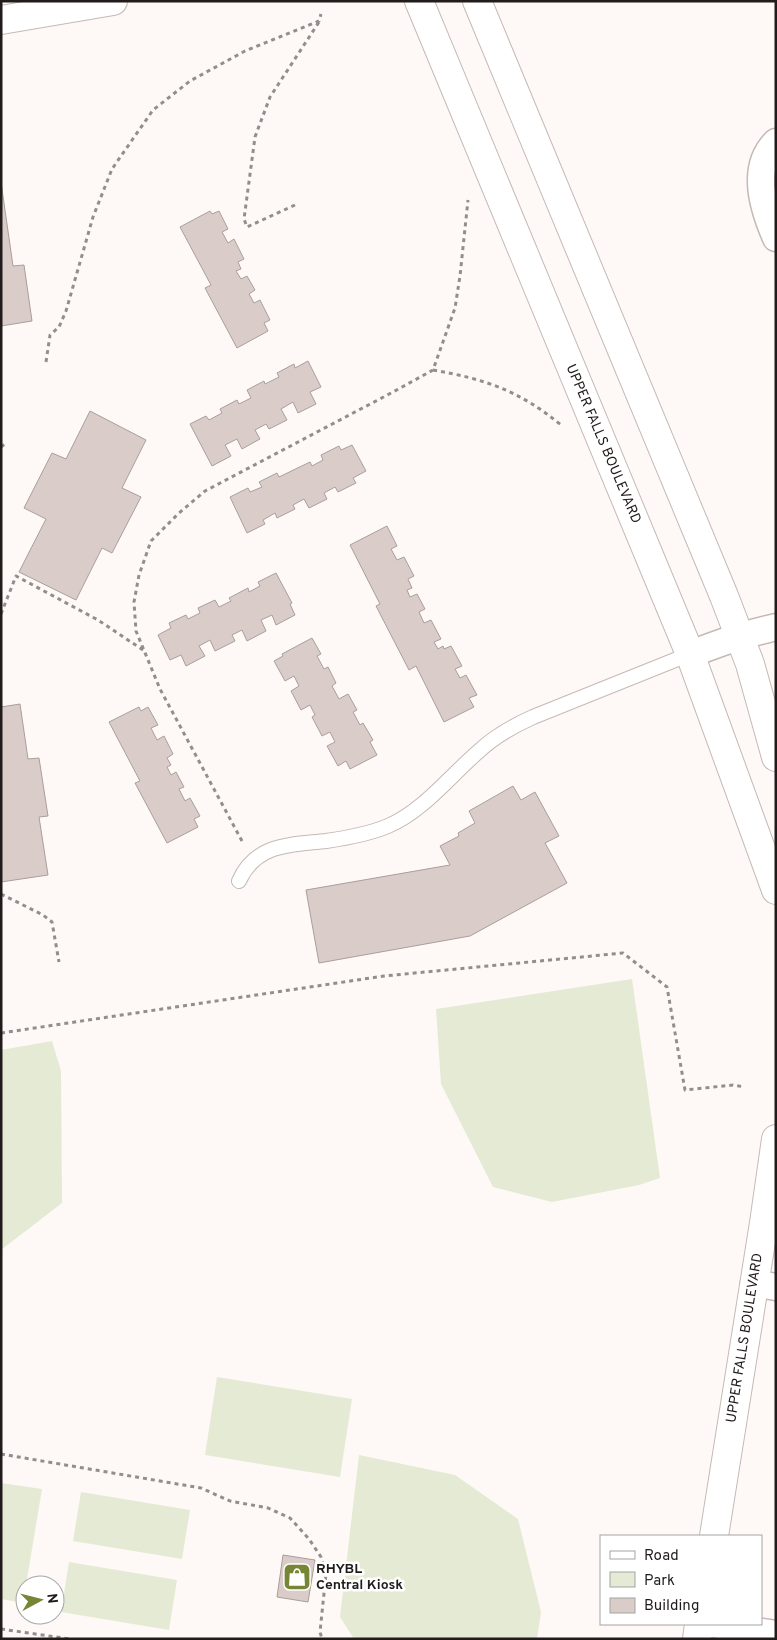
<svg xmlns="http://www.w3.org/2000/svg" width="777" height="1640" viewBox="0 0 777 1640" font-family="Overpass,sans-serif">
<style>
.green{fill:#e4ead3}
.building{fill:#d9ccc9;stroke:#aa9e9a}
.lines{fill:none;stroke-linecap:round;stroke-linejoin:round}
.service-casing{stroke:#c5b9b4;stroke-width:16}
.minor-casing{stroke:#c5b9b4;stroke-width:29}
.secondary-casing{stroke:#c5b9b4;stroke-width:30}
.primary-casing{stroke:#c5b9b4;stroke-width:30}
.path{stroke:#938e8d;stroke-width:3;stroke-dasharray:4 4;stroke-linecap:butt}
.service{stroke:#fff;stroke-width:14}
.minor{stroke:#fff;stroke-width:26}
.secondary{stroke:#fff;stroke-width:28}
.primary{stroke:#fff;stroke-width:28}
.labels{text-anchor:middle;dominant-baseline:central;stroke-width:5;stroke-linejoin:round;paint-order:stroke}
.street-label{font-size:14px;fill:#211c1b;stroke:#fff}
.poi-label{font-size:14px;font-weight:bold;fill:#211c1b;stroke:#fff;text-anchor:start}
</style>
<rect width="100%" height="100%" fill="#fef9f7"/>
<!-- green -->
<path class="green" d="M 632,979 L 660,1178 L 639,1185 L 552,1202 L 493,1187 L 441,1084 L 436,1009 Z
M 52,1041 L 61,1071 L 62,1203 L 1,1250 L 1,1050 Z
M 217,1377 L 352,1399 L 340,1477 L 205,1455 Z
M 359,1455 L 455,1475 L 518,1519 L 541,1612 L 537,1639 L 354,1639 L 340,1617 Z
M 1,1483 L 42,1489 L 26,1585 L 25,1585 L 24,1603 L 1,1599 Z
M 81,1492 L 190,1510 L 182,1559 L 73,1541 Z
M 69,1562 L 177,1580 L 169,1630 L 61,1612 Z"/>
<!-- building -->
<path class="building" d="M 1,182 L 13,266 L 24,265 L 32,321 L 1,326 Z
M 210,211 L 212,214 L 219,211 L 228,229 L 222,232 L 228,243 L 234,239 L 244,259 L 238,262 L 241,269 L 236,271 L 241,279 L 247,276 L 255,290 L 249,294 L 254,303 L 260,300 L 270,320 L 264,323 L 268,331 L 237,348 L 205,288 L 211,285 L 180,227 Z
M 308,361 L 321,387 L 310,392 L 316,404 L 298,413 L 293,402 L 281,409 L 287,420 L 269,429 L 266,424 L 255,430 L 260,439 L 242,449 L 237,439 L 225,445 L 231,456 L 212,466 L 190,424 L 206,416 L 209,420 L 222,413 L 220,409 L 237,400 L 239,404 L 251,398 L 247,390 L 264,381 L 265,384 L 279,377 L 277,373 L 294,364 L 295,368 Z
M 90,411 L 146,440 L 122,488 L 141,497 L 112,553 L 102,548 L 76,600 L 19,572 L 46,519 L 24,508 L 52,453 L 66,459 Z
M 352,445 L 366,471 L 353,478 L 356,483 L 338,492 L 335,487 L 324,493 L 327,499 L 309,508 L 304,499 L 293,505 L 295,509 L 277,518 L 275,513 L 263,520 L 265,524 L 247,533 L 230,497 L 248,488 L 250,492 L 262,487 L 259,482 L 277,473 L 279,477 L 310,462 L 312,466 L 323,460 L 321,455 L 339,446 L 341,450 Z
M 387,526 L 397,546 L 391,549 L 397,560 L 404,557 L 414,576 L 408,579 L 412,588 L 407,590 L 410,597 L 417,594 L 425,609 L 419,612 L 424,623 L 431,620 L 441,639 L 434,642 L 438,649 L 443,646 L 444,649 L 451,646 L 462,666 L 455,669 L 460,678 L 466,675 L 477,695 L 469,698 L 474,707 L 444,722 L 416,666 L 409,670 L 376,606 L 380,604 L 350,545 Z
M 276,573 L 292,603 L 290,604 L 295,615 L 276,625 L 272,615 L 261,620 L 266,631 L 247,641 L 242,630 L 232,635 L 235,641 L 215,651 L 210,640 L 199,646 L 205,656 L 186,666 L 181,655 L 170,660 L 158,635 L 171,628 L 169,623 L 186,615 L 188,619 L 200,613 L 198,608 L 215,600 L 219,607 L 231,601 L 229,598 L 248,588 L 249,592 L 260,586 L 258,582 Z
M 312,638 L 321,654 L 317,656 L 324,669 L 328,667 L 336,683 L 332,686 L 339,699 L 348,694 L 357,710 L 353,712 L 360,725 L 363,723 L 373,740 L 370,742 L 377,755 L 350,769 L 346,761 L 338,766 L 327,746 L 335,742 L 330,732 L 322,736 L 312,717 L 315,715 L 310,705 L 301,710 L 291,691 L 299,686 L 294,676 L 285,681 L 274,661 L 283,656 L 282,654 Z
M 20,704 L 28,759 L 39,758 L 48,816 L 39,817 L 48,875 L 1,882 L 1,707 Z
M 139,707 L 141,711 L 148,707 L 158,725 L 151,728 L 157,740 L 164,736 L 173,754 L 167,758 L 171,765 L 167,767 L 171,775 L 176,772 L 184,787 L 179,789 L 185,801 L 190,798 L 200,816 L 194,819 L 198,827 L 167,843 L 135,783 L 140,781 L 109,722 Z
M 513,786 L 521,800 L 535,792 L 559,836 L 545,843 L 567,883 L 470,936 L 319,963 L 306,890 L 450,865 L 440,846 L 459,836 L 458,833 L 475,823 L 469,811 Z
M 283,1555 L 315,1560 L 308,1602 L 277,1597 Z"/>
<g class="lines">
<defs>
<path id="service" d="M 239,881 C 256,843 291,845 326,841 C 347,838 369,834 388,826 C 422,812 451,775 479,751 C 495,736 513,726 533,717 L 690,654"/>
<path id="minor" d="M 776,142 C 750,168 763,208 776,238
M 690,654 L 740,636 L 776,627
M 754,1283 L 776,1287
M 712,1624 L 776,1634"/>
<path id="secondary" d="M 1,20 L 113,1"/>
<path id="primary" d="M 419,1 L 690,654 L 776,890
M 477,1 L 724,596 L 750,664 L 776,757
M 714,1536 L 764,1223 L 776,1139
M 697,1639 L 699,1624"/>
</defs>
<!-- service casing -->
<use href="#service" class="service-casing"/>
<!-- minor casing -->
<use href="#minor" class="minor-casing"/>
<!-- secondary casing -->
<use href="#secondary" class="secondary-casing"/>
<!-- primary casing -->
<use href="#primary" class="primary-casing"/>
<!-- path -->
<path class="path" d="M 295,205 L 247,227 L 244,219 L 255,137 L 270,97 L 319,22
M 46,362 L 50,335 L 59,327 L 66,311 L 93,217 L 112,169 L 153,110 L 190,81 L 245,51 L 319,21 L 321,14
M 433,370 C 485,379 520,391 561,425
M 1,447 L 6,443
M 1,614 L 16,576 L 98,620 L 143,650
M 242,841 L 160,689 L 136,631 L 134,602 L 139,575 L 151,541 L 179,513 L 205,491 L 393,392 L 433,370 L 455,308 L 460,276 L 468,200
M 1,894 L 43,915 L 52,922 L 59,962
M 1,1033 L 384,976 L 623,953 L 667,987 L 685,1090 L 733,1085 L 745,1087
M 1,1454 L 201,1488 L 230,1501 L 268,1508 L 290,1518 L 309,1539 L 321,1557 L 326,1574 L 320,1632 L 322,1639
M 1,1629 L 70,1639"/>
<!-- service -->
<use href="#service" class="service"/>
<!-- minor -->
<use href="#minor" class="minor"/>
<!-- secondary -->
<use href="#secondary" class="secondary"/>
<!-- primary -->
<use href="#primary" class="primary"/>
</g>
<!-- icons -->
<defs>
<symbol id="shop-square" viewBox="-11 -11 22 22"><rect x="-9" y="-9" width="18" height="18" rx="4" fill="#768635" stroke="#fff"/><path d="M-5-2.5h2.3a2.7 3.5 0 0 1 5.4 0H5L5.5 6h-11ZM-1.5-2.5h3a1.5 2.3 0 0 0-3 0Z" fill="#fff"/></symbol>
</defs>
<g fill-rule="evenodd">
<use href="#shop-square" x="281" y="1561" width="32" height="32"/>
</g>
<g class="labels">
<!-- street labels -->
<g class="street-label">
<text transform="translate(603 444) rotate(67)">UPPER FALLS BOULEVARD</text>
<text transform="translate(745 1338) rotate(-81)">UPPER FALLS BOULEVARD</text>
</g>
<!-- poi labels -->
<g class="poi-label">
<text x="316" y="1569">RHYBL<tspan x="316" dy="16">Central Kiosk</tspan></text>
</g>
</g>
<!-- border -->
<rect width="777" height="1640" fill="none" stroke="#211c1b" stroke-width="5"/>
<!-- legend -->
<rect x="600" y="1535" width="162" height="90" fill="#ffffff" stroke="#a6a4a4"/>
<rect x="610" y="1551" width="25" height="8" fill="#ffffff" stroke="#a6a4a4"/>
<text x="644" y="1560" font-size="15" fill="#211c1b">Road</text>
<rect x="610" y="1572" width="25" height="15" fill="#e4ead3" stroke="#a6a4a4"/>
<text x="644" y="1585" font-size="15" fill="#211c1b">Park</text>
<rect x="610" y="1598" width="25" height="15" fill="#d9ccc9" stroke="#a6a4a4"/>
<text x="644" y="1610" font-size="15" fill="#211c1b">Building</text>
<!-- north arrow -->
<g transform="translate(40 1600) rotate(83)"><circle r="24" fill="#ffffff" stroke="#a6a4a4"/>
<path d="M0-4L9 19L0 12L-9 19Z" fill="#768635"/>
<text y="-8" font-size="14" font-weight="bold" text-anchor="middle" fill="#211c1b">N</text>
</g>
</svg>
